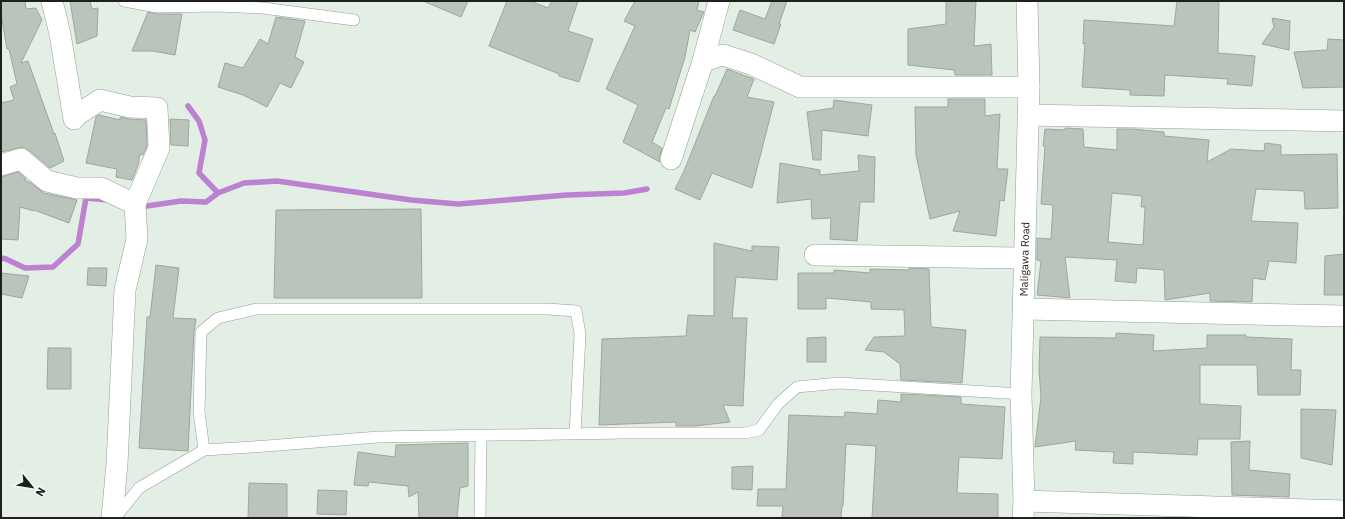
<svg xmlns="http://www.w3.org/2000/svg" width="1345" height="519" viewBox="0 0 1345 519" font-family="'IBM Plex Sans',sans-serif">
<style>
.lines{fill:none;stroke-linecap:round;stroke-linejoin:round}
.stream{stroke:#bc82d1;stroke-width:5.5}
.building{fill:#bac4ba;stroke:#9ea79e;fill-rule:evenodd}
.lane-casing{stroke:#959e95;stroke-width:12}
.street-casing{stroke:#959e95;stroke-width:22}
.lane{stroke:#fff;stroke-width:11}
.street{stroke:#fff;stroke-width:21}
.labels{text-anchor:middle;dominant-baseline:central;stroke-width:3;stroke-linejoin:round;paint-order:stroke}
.street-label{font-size:11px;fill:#1d211d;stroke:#f1fbf1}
</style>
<rect width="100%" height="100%" fill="#e3eee4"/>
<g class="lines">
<!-- stream -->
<path class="stream" d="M 218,193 L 244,183 L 277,181 L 411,200 L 458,204 L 567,195 L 624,193 L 647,189
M 147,206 L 181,201 L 206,202 L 218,193 L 199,173 L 205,140 L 199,121 L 188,106
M 1,258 L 6,259 L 25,268 L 53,267 L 78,244 L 86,198 L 108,200"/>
</g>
<!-- building -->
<path class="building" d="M 1,1 L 25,1 L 26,9 L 36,8 L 42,20 L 21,63 L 28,61 L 54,134 L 55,133 L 64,161 L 50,168 L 29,150 L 24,147 L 18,148 L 1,152 L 1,103 L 14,100 L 10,87 L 17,84 L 9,49 L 7,49 L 1,14 Z
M 70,1 L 90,1 L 92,9 L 98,8 L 97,36 L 77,44 Z
M 423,1 L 468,1 L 461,17 Z
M 507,1 L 530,1 L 548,8 L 552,1 L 578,1 L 568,31 L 593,39 L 579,82 L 559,76 L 559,74 L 489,46 Z
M 635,1 L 699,1 L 697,10 L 704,12 L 695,32 L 690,30 L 685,57 L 669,109 L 666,108 L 652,142 L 662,148 L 660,156 L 660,162 L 623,142 L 638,105 L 606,89 L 635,26 L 624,21 Z
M 772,1 L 787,1 L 779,24 L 781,24 L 774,44 L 733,30 L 740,10 L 765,19 Z
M 946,1 L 976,1 L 974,46 L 991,44 L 992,75 L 955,75 L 954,70 L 908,65 L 908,29 L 946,24 Z
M 1177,1 L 1219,1 L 1218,53 L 1255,56 L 1252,86 L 1227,84 L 1228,79 L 1165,75 L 1164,96 L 1130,95 L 1130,90 L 1082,87 L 1085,43 L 1083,44 L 1084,20 L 1174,26 Z
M 148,12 L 157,14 L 182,14 L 175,55 L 152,51 L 132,51 Z
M 276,17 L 305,21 L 295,57 L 304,62 L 291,88 L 280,83 L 267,107 L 243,95 L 218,87 L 225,63 L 243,68 L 260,39 L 268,44 Z
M 1272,18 L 1290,21 L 1289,50 L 1262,44 L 1274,27 Z
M 1328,39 L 1344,40 L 1344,87 L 1303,88 L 1294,52 L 1327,50 Z
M 727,69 L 754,79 L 747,97 L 774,102 L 752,188 L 712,173 L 700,200 L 675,189 L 684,171 L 714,96 L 715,96 Z
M 948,99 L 985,99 L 985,116 L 1000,114 L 997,169 L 1008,169 L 1004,201 L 1000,200 L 996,236 L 953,231 L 960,211 L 930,219 L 916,155 L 915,107 L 948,107 Z
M 834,100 L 872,105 L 868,136 L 822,130 L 821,160 L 813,160 L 807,112 L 833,108 Z
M 99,115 L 120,120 L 120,117 L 129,119 L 146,120 L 147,146 L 143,155 L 140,154 L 138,165 L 132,180 L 116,177 L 117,169 L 86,163 L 96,117 Z
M 170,119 L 189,120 L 188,146 L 171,145 Z
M 1065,128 L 1083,129 L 1084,147 L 1117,150 L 1117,129 L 1132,129 L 1164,132 L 1164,136 L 1209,140 L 1207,162 L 1231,149 L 1264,151 L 1265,143 L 1281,145 L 1281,155 L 1337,154 L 1338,208 L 1305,209 L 1304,191 L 1256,189 L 1251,221 L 1298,223 L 1296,263 L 1269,261 L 1265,280 L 1253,278 L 1252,302 L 1210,301 L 1210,293 L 1165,300 L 1164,270 L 1137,268 L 1136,283 L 1115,281 L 1117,260 L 1065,257 L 1070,298 L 1037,295 L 1041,261 L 1037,260 L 1037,238 L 1051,239 L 1053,205 L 1041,204 L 1045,146 L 1043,146 L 1045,129 L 1065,130 ZM 1112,193 L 1142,196 L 1141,207 L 1145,207 L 1143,245 L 1108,242 Z
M 858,155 L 875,157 L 874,202 L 860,202 L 857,241 L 830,239 L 831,218 L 812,219 L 811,199 L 777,203 L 780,163 L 820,170 L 820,175 L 859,171 Z
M 18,172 L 26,179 L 24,180 L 31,183 L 44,193 L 77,200 L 69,223 L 34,210 L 34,211 L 20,207 L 18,240 L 1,239 L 1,177 Z
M 421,209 L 422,298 L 274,298 L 276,210 Z
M 714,243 L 752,251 L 752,246 L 779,247 L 777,280 L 736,277 L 732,318 L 747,318 L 743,406 L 723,405 L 730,422 L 695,426 L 676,426 L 676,422 L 599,425 L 602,339 L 686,336 L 688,315 L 714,316 Z
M 1344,254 L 1344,295 L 1324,295 L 1325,256 Z
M 156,265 L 179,268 L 173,318 L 196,319 L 194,332 L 188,451 L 139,448 L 147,317 L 150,317 Z
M 88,268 L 107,268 L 106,286 L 87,285 Z
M 909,268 L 929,269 L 931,327 L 966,330 L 962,383 L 901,380 L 900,364 L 884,352 L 865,350 L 874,337 L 905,336 L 904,310 L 871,309 L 871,302 L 826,298 L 826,309 L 798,309 L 798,273 L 834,273 L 834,270 L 870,273 L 870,269 L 909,270 Z
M 1,273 L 29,276 L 22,298 L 1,294 Z
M 1116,333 L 1154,335 L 1153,351 L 1207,348 L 1207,335 L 1246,335 L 1246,337 L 1292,339 L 1291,370 L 1301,370 L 1300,395 L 1258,395 L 1257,365 L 1200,365 L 1200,404 L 1241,406 L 1240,439 L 1198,439 L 1197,455 L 1133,452 L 1133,464 L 1113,463 L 1114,452 L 1075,450 L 1076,441 L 1035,447 L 1041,397 L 1039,370 L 1040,337 L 1116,338 Z
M 826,337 L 826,362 L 807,362 L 807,338 Z
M 48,348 L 71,348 L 71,389 L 47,389 Z
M 901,394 L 961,397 L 961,404 L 1005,407 L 1002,459 L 959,457 L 957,493 L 998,494 L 998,518 L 872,518 L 876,446 L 846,444 L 843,506 L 842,506 L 841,518 L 782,518 L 783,506 L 757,506 L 758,489 L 786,489 L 789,415 L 844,417 L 845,412 L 877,414 L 878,400 L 901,402 Z
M 1301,409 L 1336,410 L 1332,465 L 1301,458 Z
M 1250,441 L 1249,470 L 1290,474 L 1289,497 L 1232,495 L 1231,442 Z
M 468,443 L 468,486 L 460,488 L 457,518 L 419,518 L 418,492 L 409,497 L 408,486 L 369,482 L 368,486 L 354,485 L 358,452 L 395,457 L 396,445 Z
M 753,466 L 752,490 L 732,489 L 732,467 Z
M 249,483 L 287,484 L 287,518 L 248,518 Z
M 318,490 L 347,491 L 346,515 L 317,514 Z"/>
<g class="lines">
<defs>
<path id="lane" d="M 124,1 L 157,7 L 218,6 L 263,8 L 354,20
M 204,450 L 199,412 L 201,332 L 218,318 L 256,309 L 548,309 L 576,311 L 580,334 L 575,434
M 115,518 L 139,488 L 204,450 L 267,446 L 378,437 L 624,433 L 745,433 L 759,430 L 778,404 L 797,387 L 839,383 L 1021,394
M 480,518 L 481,436"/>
<g id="street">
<path d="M 52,1 L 60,34 L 74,119 L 77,115 L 100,100 L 130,107 L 157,108 L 159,148 L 135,204 L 137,239 L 125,290 L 117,464 L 112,518"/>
<path d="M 703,61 L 723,55 L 751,64 L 800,87 L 1029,87"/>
<path d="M 1028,115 L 1344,121"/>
<path d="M 671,159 L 703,61 L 719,1"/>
<path d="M 1,165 L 21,159 L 47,181 L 77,188 L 101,188 L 135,204"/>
<path d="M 815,255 L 1024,258"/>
<path d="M 1024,309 L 1344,316"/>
<path d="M 1024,501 L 1344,511"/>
<path id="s1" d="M 1023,518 L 1024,501 L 1021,394 L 1029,87 L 1027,1"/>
</g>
</defs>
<!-- lane casing -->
<use href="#lane" class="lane-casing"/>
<!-- street casing -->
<use href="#street" class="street-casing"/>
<!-- lane -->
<use href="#lane" class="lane"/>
<!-- street -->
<use href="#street" class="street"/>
</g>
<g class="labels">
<!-- street labels -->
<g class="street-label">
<text stroke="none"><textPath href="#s1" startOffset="259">Maligawa Road</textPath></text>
</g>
</g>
<!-- border -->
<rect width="1345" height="519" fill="none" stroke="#1d211d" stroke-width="4"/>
<!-- north arrow -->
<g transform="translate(32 487) rotate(120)" stroke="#f1fbf1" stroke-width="3" paint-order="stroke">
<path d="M0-3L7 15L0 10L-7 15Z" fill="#1d211d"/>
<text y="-6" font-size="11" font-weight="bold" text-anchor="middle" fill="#1d211d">N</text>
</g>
</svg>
